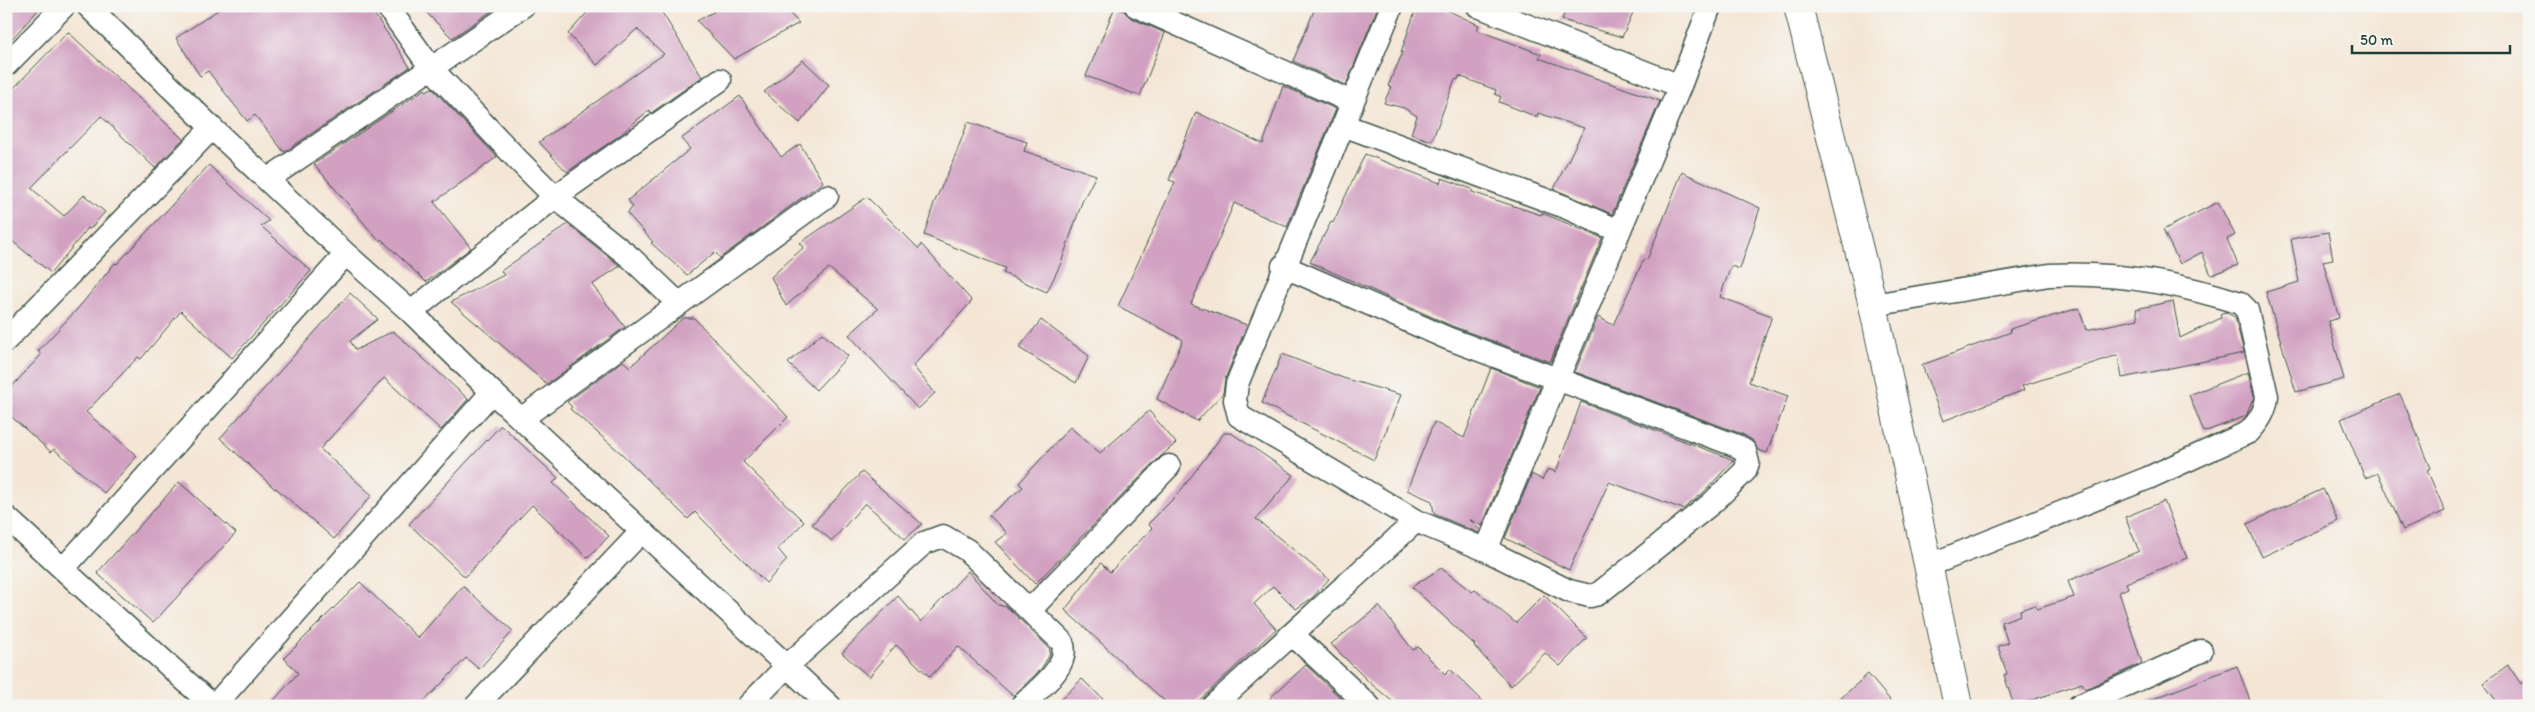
<svg xmlns="http://www.w3.org/2000/svg" width="2535" height="712" viewBox="0 0 2535 712" font-family="Itim,sans-serif">
<style>
.building{fill:#d2a1c2}
.lines{fill:none;stroke-linecap:round;stroke-linejoin:round}
.street-casing{stroke:#3f564c;stroke-width:25}
.secondary-casing{stroke:#3f564c;stroke-width:30}
.street{stroke:#fff;stroke-width:22}
.secondary{stroke:#fff;stroke-width:28}
</style>
<rect width="100%" height="100%" fill="#f6f6f2"/>
<filter id="ink" filterUnits="userSpaceOnUse"><feTurbulence type="fractalNoise" baseFrequency=".02" numOctaves="2"/><feDisplacementMap in="SourceGraphic" scale="10" xChannelSelector="R" yChannelSelector="G"/><feConvolveMatrix kernelMatrix="1 2 1 2 8 2 1 2 1" color-interpolation-filters="sRGB"/></filter>
<filter id="wash" filterUnits="userSpaceOnUse"><feTurbulence type="fractalNoise" baseFrequency=".0096" numOctaves="4" result="noise"/><feDisplacementMap in="SourceGraphic" scale="20" xChannelSelector="R" yChannelSelector="G"/><feGaussianBlur stdDeviation="1.12" result="paint"/><feColorMatrix in="noise" values="0 0 0 0 0 0 0 0 0 0 0 0 0 0 0 0 0 1.4 0 .05"/><feComposite in="paint" operator="in"/></filter>
<g filter="url(#wash)">
<rect width="100%" height="100%" fill="#f4e6d5"/>
<g id="blocks">
<!-- building -->
<path class="building" d="M 6,6 L 42,6 L 6,45 Z
M 224,6 L 369,6 L 410,67 L 284,152 L 255,115 L 247,121 L 208,71 L 200,76 L 176,38 Z
M 420,6 L 499,6 L 452,38 Z
M 593,6 L 658,6 L 702,77 L 651,113 L 649,110 L 620,135 L 567,172 L 539,142 L 664,54 L 637,29 L 597,65 L 568,34 Z
M 724,6 L 782,6 L 799,23 L 734,59 L 697,21 Z
M 1316,6 L 1378,6 L 1346,85 L 1293,61 Z
M 1417,6 L 1438,6 L 1479,25 L 1477,30 L 1541,54 L 1539,58 L 1660,101 L 1612,214 L 1554,189 L 1584,128 L 1538,113 L 1537,117 L 1499,102 L 1501,97 L 1495,94 L 1496,90 L 1459,76 L 1458,80 L 1455,79 L 1432,141 L 1411,134 L 1417,116 L 1404,108 L 1384,103 L 1391,87 L 1388,86 L 1403,52 L 1401,52 Z
M 1567,6 L 1636,6 L 1622,37 L 1562,20 Z
M 1115,7 L 1124,11 L 1131,18 L 1165,33 L 1140,96 L 1086,76 Z
M 68,32 L 183,139 L 155,168 L 101,116 L 31,188 L 64,216 L 84,195 L 105,212 L 90,229 L 88,228 L 51,273 L 6,236 L 6,96 Z
M 803,60 L 829,85 L 800,123 L 764,92 Z
M 1283,86 L 1336,109 L 1287,227 L 1234,203 L 1232,208 L 1191,304 L 1247,325 L 1225,379 L 1223,393 L 1197,421 L 1157,399 L 1183,340 L 1118,306 L 1175,182 L 1169,180 L 1196,112 L 1263,144 Z
M 432,88 L 497,157 L 434,202 L 471,248 L 426,282 L 381,239 L 379,241 L 314,164 L 425,89 L 426,91 Z
M 740,96 L 781,157 L 800,144 L 823,182 L 720,258 L 715,252 L 687,275 L 651,243 L 653,242 L 627,213 L 633,207 L 628,200 L 690,149 L 681,139 Z
M 968,122 L 1027,142 L 1024,151 L 1096,175 L 1082,202 L 1061,263 L 1047,292 L 1003,273 L 1005,268 L 924,235 L 934,203 L 952,164 Z
M 1365,154 L 1440,183 L 1442,178 L 1472,189 L 1472,192 L 1541,215 L 1542,213 L 1602,238 L 1550,362 L 1452,326 L 1310,262 L 1331,222 L 1333,223 Z
M 209,165 L 269,221 L 261,226 L 311,271 L 232,358 L 181,311 L 141,359 L 138,357 L 86,412 L 137,456 L 104,493 L 54,449 L 51,452 L 6,412 L 6,393 L 41,355 L 38,351 L 80,306 L 115,263 L 117,264 Z
M 1682,172 L 1760,208 L 1740,269 L 1731,266 L 1720,297 L 1772,316 L 1749,382 L 1788,396 L 1767,453 L 1758,450 L 1752,440 L 1742,434 L 1575,372 L 1598,317 L 1613,325 L 1644,259 L 1647,260 Z
M 867,197 L 919,249 L 921,244 L 972,301 L 913,366 L 935,393 L 918,409 L 849,335 L 878,309 L 829,268 L 786,306 L 771,277 L 804,247 L 800,243 Z
M 2218,202 L 2235,235 L 2227,239 L 2238,265 L 2211,275 L 2202,252 L 2180,264 L 2163,230 Z
M 568,224 L 620,266 L 592,285 L 625,327 L 547,384 L 451,302 L 504,275 L 501,271 Z
M 2328,232 L 2333,259 L 2323,261 L 2339,318 L 2328,321 L 2344,379 L 2296,392 L 2266,292 L 2299,282 L 2291,239 Z
M 350,293 L 378,319 L 350,341 L 356,350 L 393,331 L 468,399 L 441,430 L 384,378 L 320,449 L 372,495 L 334,539 L 276,488 L 275,489 L 220,438 Z
M 2173,301 L 2180,338 L 2221,318 L 2220,314 L 2225,312 L 2235,317 L 2244,353 L 2122,378 L 2118,355 L 2022,386 L 2024,390 L 1943,421 L 1922,365 L 2011,332 L 2010,329 L 2079,308 L 2086,330 L 2138,319 L 2136,309 Z
M 683,318 L 694,318 L 788,417 L 743,462 L 804,522 L 778,549 L 787,560 L 766,583 L 695,512 L 688,519 L 622,454 L 570,409 L 572,407 L 567,402 L 623,361 L 630,367 Z
M 1041,320 L 1089,356 L 1076,383 L 1019,348 Z
M 822,333 L 848,356 L 816,390 L 788,363 Z
M 1282,354 L 1343,378 L 1401,395 L 1374,460 L 1262,403 Z
M 1491,368 L 1540,387 L 1482,526 L 1469,519 L 1480,530 L 1479,533 L 1434,514 L 1432,501 L 1407,490 L 1434,422 L 1464,438 Z
M 2248,372 L 2254,397 L 2246,416 L 2204,432 L 2189,395 Z
M 2400,394 L 2431,468 L 2427,470 L 2445,511 L 2403,530 L 2378,473 L 2365,478 L 2341,419 Z
M 1581,402 L 1734,460 L 1703,493 L 1683,509 L 1609,482 L 1569,570 L 1505,538 L 1532,474 L 1542,480 L 1548,469 L 1556,472 Z
M 1149,411 L 1176,443 L 1160,457 L 1035,584 L 995,542 L 1007,533 L 989,515 L 1023,487 L 1019,483 L 1070,427 L 1100,453 Z
M 501,425 L 558,478 L 553,483 L 609,536 L 588,558 L 532,505 L 465,577 L 409,524 Z
M 1224,433 L 1231,433 L 1294,475 L 1256,519 L 1329,579 L 1312,598 L 1296,609 L 1273,586 L 1254,604 L 1276,629 L 1193,706 L 1170,706 L 1065,610 L 1101,563 L 1110,572 L 1152,528 L 1148,524 L 1178,494 Z
M 862,472 L 922,524 L 905,539 L 865,503 L 832,541 L 812,524 Z
M 179,482 L 236,533 L 153,623 L 97,573 Z
M 2323,489 L 2338,521 L 2262,557 L 2247,524 Z
M 2164,501 L 2187,558 L 2126,583 L 2128,588 L 2119,592 L 2142,663 L 2085,689 L 2082,683 L 2014,706 L 2004,675 L 2007,674 L 1998,646 L 2008,643 L 2001,622 L 2021,615 L 2020,610 L 2035,605 L 2037,609 L 2074,597 L 2068,581 L 2139,551 L 2125,517 Z
M 1441,568 L 1472,592 L 1475,590 L 1516,623 L 1544,595 L 1587,638 L 1560,666 L 1545,653 L 1511,686 L 1474,646 L 1475,645 L 1412,587 Z
M 968,571 L 998,605 L 1007,607 L 1050,649 L 1049,656 L 1041,669 L 1013,696 L 958,646 L 930,677 L 896,645 L 869,677 L 842,653 L 898,596 L 921,622 Z
M 360,582 L 418,638 L 463,586 L 513,631 L 479,669 L 466,658 L 420,706 L 269,706 L 298,673 L 284,658 Z
M 1379,606 L 1413,650 L 1418,647 L 1445,674 L 1450,669 L 1488,706 L 1398,706 L 1369,682 L 1331,644 Z
M 1306,665 L 1333,691 L 1350,706 L 1279,706 L 1270,698 Z
M 2508,665 L 2521,684 L 2529,678 L 2529,706 L 2500,706 L 2483,683 Z
M 2237,666 L 2252,706 L 2138,706 L 2138,705 Z
M 1868,674 L 1895,706 L 1832,706 Z
M 1082,679 L 1110,706 L 1054,706 Z"/>
</g>
</g>
<g filter="url(#ink)">
<use href="#blocks" fill-opacity="0" stroke="#3f564c" stroke-width="1"/>
<g class="lines">
<defs>
<path id="street" d="M 88,6 L 212,128 L 346,254 L 411,312 L 492,392 L 830,706
M 387,6 L 431,68 L 517,159 L 555,197 L 631,258 L 678,303
M 1136,6 L 1352,102
M 1478,6 L 1680,86
M 6,65 L 64,6
M 1343,125 L 1565,207 L 1619,231
M 268,179 L 523,6
M 1283,266 L 1447,338 L 1737,446 L 1745,451 L 1748,463 L 1745,471 L 1712,503 L 1598,594 L 1590,596 L 1569,591 L 1486,550 L 1416,521 L 1239,416 L 1235,400 L 1237,384 L 1392,6
M 1873,305 L 2049,275 C 2114,272 2179,283 2240,303 L 2247,310 L 2267,396 C 2266,411 2259,421 2249,432 L 2148,478 L 1930,565
M 411,312 L 555,197 L 720,80
M 6,340 L 212,128
M 521,419 L 827,196
M 6,517 L 213,706
M 1486,550 L 1680,86 L 1710,6
M 63,569 L 346,254
M 1030,610 L 1169,466
M 1292,634 L 1369,706
M 214,706 L 492,392
M 476,706 L 642,531
M 748,706 L 787,666 L 924,543 L 943,536 L 967,550 L 1062,642 C 1072,666 1036,691 1021,706
M 1213,706 L 1416,521
M 2079,706 L 2201,651"/>
<path id="secondary" d="M 1798,6 L 1873,305 L 1958,706"/>
</defs>
<!-- street casing -->
<use href="#street" class="street-casing"/>
<!-- secondary casing -->
<use href="#secondary" class="secondary-casing"/>
<!-- street -->
<use href="#street" class="street"/>
<!-- secondary -->
<use href="#secondary" class="secondary"/>
</g>
</g>
<!-- margin -->
<rect width="2535" height="712" fill="none" stroke="#f6f6f2" stroke-width="25"/>
<!-- scale -->
<path d="M2352 45v8h158v-8" fill="none" stroke="#1f3d34" stroke-width="2.5"/>
<text x="2360" y="45" font-size="15" fill="#1f3d34" stroke="#f6f6f2" stroke-width="4" paint-order="stroke">50 m</text>
</svg>
